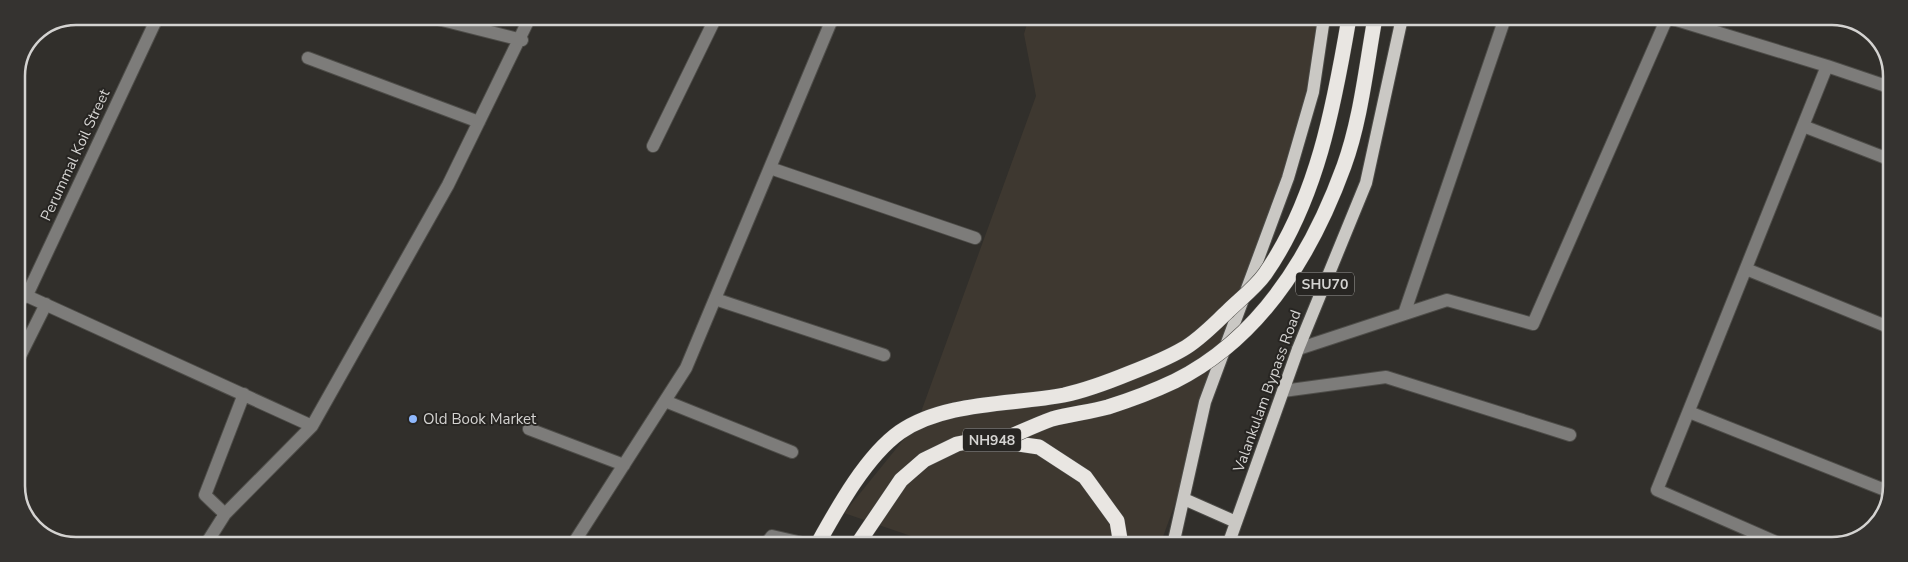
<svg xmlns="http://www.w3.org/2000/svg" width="1908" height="562" viewBox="0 0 1908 562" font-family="'Nunito Sans',sans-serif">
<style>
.built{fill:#3e3830}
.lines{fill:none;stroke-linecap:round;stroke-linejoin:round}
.minor-casing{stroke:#4e4d49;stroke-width:14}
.major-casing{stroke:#4e4d49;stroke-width:14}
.highway-casing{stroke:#4e4d49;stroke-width:16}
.minor{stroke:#7d7c7a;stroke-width:12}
.major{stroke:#cac8c4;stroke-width:12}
.highway{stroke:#e9e6e2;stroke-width:15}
.highway-bridge-casing{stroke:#4e4d49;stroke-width:16;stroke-linecap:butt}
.highway-bridge{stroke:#e9e6e2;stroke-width:15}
.poi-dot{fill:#8fb8fd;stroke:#272522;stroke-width:2}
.labels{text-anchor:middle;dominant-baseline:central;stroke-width:4;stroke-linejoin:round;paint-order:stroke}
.shield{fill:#272522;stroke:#a09f9c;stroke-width:1}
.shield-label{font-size:14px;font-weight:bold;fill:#d4d3d1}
.street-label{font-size:15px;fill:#d4d3d1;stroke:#272522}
.poi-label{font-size:15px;fill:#d4d3d1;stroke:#272522;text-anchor:start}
.rim{fill:none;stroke:#d4d3d1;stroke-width:2.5}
</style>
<rect width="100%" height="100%" fill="#312f2b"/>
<!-- built -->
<path class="built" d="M 1029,17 L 1328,18 L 1295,174 L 1160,545 L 937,545 L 844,513 L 917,423 L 1036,96 L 1024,34 Z"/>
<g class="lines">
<defs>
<path id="minor" d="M 430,17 L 522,40
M 1670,18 L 1827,66
M 308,58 L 479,122
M 1803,126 L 1891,160
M 653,146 L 716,17
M 770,168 L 975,238
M 1746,269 L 1891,328
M 16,291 L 312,426 L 225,514 L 206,544
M 715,299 L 884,355
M 16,303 L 27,295 L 158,16
M 1404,314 L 1505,18
M 1298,349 L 1447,300 L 1533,324 L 1667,18
M 16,364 L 46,304
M 1283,391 L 1386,377 L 1570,435
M 665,401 L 792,452
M 1689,412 L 1890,492
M 312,426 L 448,185 L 530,17
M 529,429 L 624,465
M 225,514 L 205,495 L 244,394
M 573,544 L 686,368 L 833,17
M 765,545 L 772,536 L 811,545
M 1785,546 L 1657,490 L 1827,66 L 1892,88"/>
<path id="major" d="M 1184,499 L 1236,522
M 1173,545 L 1205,402 L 1288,178 L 1313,92 L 1324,18
M 1228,545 L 1298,349 L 1366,183 L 1402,18"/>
<path id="highway" d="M 857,545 L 901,480 L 924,460 L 957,444 L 982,439 L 1039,447 L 1085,477 L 1117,521 L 1121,545"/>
</defs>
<!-- minor casing -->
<use href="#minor" class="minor-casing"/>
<!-- major casing -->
<use href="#major" class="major-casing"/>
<!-- highway casing -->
<use href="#highway" class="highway-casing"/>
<!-- minor -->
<use href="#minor" class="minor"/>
<!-- major -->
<use href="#major" class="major"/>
<!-- highway -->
<use href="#highway" class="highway"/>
<defs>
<path id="highway-bridge" d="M 1000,441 C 1017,434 1035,425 1052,419 C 1070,414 1090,412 1108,407 C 1130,400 1154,391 1175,381 C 1261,338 1312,254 1344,166 C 1361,119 1366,67 1375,18
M 817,545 C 837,509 866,456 900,432 C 945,401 1012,405 1064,395 C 1087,390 1108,382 1130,373 C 1148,366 1166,359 1183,349 C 1199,340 1213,325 1227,312 C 1239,300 1255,288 1265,274 C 1317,199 1334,106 1349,18"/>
</defs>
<!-- highway-bridge casing -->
<use href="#highway-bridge" class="highway-bridge-casing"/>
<!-- highway-bridge -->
<use href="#highway-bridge" class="highway-bridge"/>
</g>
<!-- markers -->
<circle class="poi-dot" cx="413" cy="419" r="5"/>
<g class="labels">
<!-- shield labels -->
<g class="shield">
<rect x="1296" y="272.5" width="58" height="23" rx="4"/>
<rect x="963" y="428.5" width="58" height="23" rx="4"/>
</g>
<g class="shield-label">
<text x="1325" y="284">SHU70</text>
<text x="992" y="440">NH948</text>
</g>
<!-- street labels -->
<g class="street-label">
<text transform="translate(75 155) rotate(-65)">Perummal Koil Street</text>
<text transform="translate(1267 391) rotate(-70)">Valankulam Bypass Road</text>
</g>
<!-- poi labels -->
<g class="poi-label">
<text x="423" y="419">Old Book Market</text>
</g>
</g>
<!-- crop -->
<path d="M0 0H1908V562H0ZM76 25H1832A51 51 0 0 1 1883 76V486A51 51 0 0 1 1832 537H76A51 51 0 0 1 25 486V76A51 51 0 0 1 76 25Z" fill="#353330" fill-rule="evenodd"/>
<path class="rim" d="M76 25H1832A51 51 0 0 1 1883 76V486A51 51 0 0 1 1832 537H76A51 51 0 0 1 25 486V76A51 51 0 0 1 76 25Z"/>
</svg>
